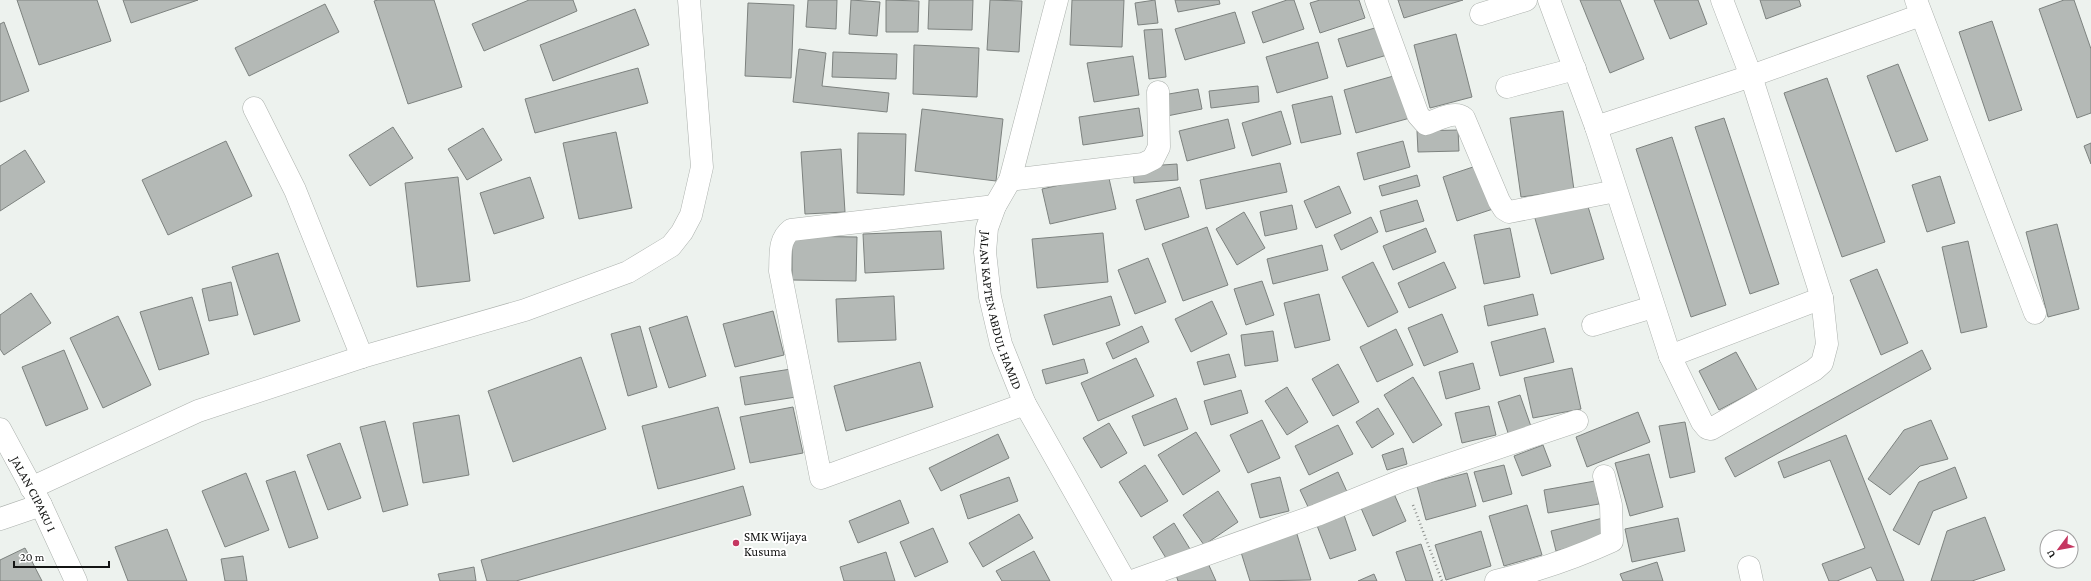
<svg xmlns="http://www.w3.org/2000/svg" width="2091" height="581" viewBox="0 0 2091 581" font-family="'Crimson Pro',serif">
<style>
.building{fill:#b4b9b6;stroke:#7d827f}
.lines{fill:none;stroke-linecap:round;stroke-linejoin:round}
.minor-casing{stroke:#acb1ad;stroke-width:23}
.path{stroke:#8b8e8b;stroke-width:2.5;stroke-dasharray:1 3;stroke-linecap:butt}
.minor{stroke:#fff;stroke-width:22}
.poi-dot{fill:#c53761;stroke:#fff;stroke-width:1.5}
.labels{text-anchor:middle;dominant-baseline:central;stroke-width:4;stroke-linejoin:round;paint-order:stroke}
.street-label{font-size:13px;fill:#131413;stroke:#fff}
.poi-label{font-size:13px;fill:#131413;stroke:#fff;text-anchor:start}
</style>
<rect width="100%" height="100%" fill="#edf2ee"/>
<!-- building -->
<path class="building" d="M 17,0 L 97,0 L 111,41 L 39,65 Z
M 123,0 L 198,0 L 131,23 Z
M 378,0 L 434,0 L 462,87 L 408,104 L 374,1 Z
M 529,0 L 573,0 L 577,11 L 484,51 L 472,24 Z
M 808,0 L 837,0 L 836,29 L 806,27 Z
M 851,0 L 880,2 L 877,36 L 849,34 Z
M 886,0 L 919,1 L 918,32 L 886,32 Z
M 929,0 L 973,0 L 972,30 L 928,29 Z
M 990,0 L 1022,1 L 1019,52 L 987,50 Z
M 1072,0 L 1124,0 L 1122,47 L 1070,45 Z
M 1155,0 L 1158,23 L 1138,25 L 1135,3 Z
M 1175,0 L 1219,0 L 1220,4 L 1178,12 Z
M 1287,0 L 1294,0 L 1304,29 L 1263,43 L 1252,12 Z
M 1320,0 L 1359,0 L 1365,18 L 1320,33 L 1310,3 Z
M 1398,0 L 1463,0 L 1404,18 Z
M 1580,0 L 1620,0 L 1644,59 L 1610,73 Z
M 1654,0 L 1698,0 L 1707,24 L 1670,39 Z
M 1760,0 L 1799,0 L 1801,6 L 1766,19 Z
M 2064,0 L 2074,0 L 2091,49 L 2091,113 L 2077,118 L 2039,9 Z
M 748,3 L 794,5 L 791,78 L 745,76 Z
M 325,4 L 339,32 L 249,76 L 235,48 Z
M 635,9 L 649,45 L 553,81 L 540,45 Z
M 1235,12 L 1245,43 L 1185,60 L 1175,29 Z
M 1992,21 L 2022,110 L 1989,121 L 1959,32 Z
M 4,22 L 29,91 L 0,102 L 0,24 Z
M 1378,27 L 1387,55 L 1347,67 L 1338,39 Z
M 1162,29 L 1166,77 L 1149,79 L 1144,30 Z
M 1456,34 L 1472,97 L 1430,108 L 1414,45 Z
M 1318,42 L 1328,78 L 1277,93 L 1266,57 Z
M 914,45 L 979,48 L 977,97 L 913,94 Z
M 799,49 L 826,53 L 822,86 L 889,93 L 887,112 L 793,102 Z
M 833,52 L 897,54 L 896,79 L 832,77 Z
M 1133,56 L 1139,95 L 1094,102 L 1087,63 Z
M 1898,64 L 1928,140 L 1896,152 L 1867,76 Z
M 638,68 L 648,103 L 535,133 L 525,99 Z
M 1397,75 L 1410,118 L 1356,133 L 1344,90 Z
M 1827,78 L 1885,242 L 1842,257 L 1784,93 Z
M 1258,86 L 1259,102 L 1211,108 L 1209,91 Z
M 1198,89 L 1202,109 L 1167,116 L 1163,95 Z
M 1332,96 L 1341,134 L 1301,143 L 1292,105 Z
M 1139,108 L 1143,136 L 1083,145 L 1079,117 Z
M 922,109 L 1003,119 L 996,181 L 915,171 Z
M 1281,111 L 1291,144 L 1252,156 L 1242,123 Z
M 1563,111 L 1574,190 L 1521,197 L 1510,118 Z
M 1724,118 L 1779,284 L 1750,294 L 1695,127 Z
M 1228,119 L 1235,148 L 1187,161 L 1179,131 Z
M 393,127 L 413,158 L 370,186 L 349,155 Z
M 483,128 L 502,160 L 467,180 L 448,149 Z
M 1458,130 L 1459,151 L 1418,152 L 1417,131 Z
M 616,132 L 632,208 L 579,219 L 563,143 Z
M 858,133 L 906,134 L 904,195 L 857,193 Z
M 1672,137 L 1726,305 L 1691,317 L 1636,149 Z
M 226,141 L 252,196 L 168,235 L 142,180 Z
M 1403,141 L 1410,167 L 1364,180 L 1357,153 Z
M 2091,143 L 2091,164 L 2084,146 Z
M 841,149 L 845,212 L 805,214 L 801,152 Z
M 25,150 L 45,182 L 0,211 L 0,166 Z
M 1280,163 L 1287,192 L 1206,209 L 1200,180 Z
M 1177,164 L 1178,180 L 1134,183 L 1133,167 Z
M 1479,165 L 1493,209 L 1457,221 L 1443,177 Z
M 1108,174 L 1116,209 L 1050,224 L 1042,189 Z
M 1417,175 L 1420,186 L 1382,196 L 1379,186 Z
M 1940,176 L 1955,223 L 1927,232 L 1912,185 Z
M 458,177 L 470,281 L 417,287 L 405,183 Z
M 530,177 L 544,218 L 494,234 L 480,193 Z
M 1339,186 L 1351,213 L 1316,228 L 1304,201 Z
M 1180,187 L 1189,217 L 1145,230 L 1136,200 Z
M 1417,200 L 1424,221 L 1386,232 L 1380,211 Z
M 1586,200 L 1604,259 L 1551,274 L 1534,215 Z
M 1292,205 L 1297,229 L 1265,236 L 1260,212 Z
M 1244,212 L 1265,248 L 1237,265 L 1216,229 Z
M 1371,217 L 1378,232 L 1341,250 L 1334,235 Z
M 2057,224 L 2079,309 L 2048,317 L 2026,232 Z
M 1207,227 L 1228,285 L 1183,301 L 1162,244 Z
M 1426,228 L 1436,252 L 1393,270 L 1383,246 Z
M 1510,228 L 1520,277 L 1484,284 L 1474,235 Z
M 941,231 L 944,269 L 865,273 L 863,234 Z
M 1103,233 L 1108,282 L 1037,288 L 1032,239 Z
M 792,236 L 857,237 L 856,281 L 792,280 Z
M 1968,241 L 1987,327 L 1961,333 L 1942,247 Z
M 1322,245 L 1328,270 L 1273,284 L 1267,259 Z
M 278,253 L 300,321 L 254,335 L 232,267 Z
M 1148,258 L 1166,302 L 1135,314 L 1118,270 Z
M 1373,262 L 1398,312 L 1368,327 L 1342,277 Z
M 1444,262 L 1456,288 L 1409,308 L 1398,283 Z
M 1877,269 L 1908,343 L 1881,355 L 1850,280 Z
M 1262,281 L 1274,315 L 1246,325 L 1234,289 Z
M 231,282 L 238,315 L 209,321 L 202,289 Z
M 31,293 L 51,323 L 4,355 L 0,349 L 0,315 Z
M 1319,294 L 1330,340 L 1295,348 L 1284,303 Z
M 1533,294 L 1538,315 L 1488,326 L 1484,306 Z
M 894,296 L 896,340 L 838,342 L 836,299 Z
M 1111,296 L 1120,325 L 1053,345 L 1044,315 Z
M 192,297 L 209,354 L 159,370 L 140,312 Z
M 1212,301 L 1227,334 L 1191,352 L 1175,319 Z
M 773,311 L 784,355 L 735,367 L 723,324 Z
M 1442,314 L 1458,352 L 1424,366 L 1408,328 Z
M 118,316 L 151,385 L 103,408 L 70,338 Z
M 687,316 L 706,376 L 669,388 L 649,328 Z
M 640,326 L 657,387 L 628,396 L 611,334 Z
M 1142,326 L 1149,342 L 1113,359 L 1106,343 Z
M 1545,328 L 1554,362 L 1500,376 L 1491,342 Z
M 1396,329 L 1413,365 L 1377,382 L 1360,347 Z
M 1273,331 L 1278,361 L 1245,366 L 1241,335 Z
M 64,350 L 88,409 L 46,426 L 22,367 Z
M 1922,350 L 1931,369 L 1735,477 L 1725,458 Z
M 1736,352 L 1757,390 L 1719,410 L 1699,371 Z
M 1229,354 L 1236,377 L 1204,385 L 1197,362 Z
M 581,357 L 606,429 L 513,462 L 488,391 Z
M 1136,358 L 1154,396 L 1098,421 L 1081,383 Z
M 1084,359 L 1088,373 L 1046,384 L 1042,370 Z
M 920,362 L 933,407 L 846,431 L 834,386 Z
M 1473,363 L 1480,389 L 1446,399 L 1439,372 Z
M 1338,364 L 1359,402 L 1333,416 L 1312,379 Z
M 1572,368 L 1581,409 L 1533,418 L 1524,378 Z
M 791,369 L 796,397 L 745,405 L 740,377 Z
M 1413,377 L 1442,425 L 1413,443 L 1384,395 Z
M 1287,387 L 1308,422 L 1287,435 L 1265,401 Z
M 1241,390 L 1248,413 L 1211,425 L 1204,401 Z
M 1520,395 L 1534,435 L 1511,442 L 1498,402 Z
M 1176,398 L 1188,429 L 1144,446 L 1132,416 Z
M 1489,406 L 1496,435 L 1462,443 L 1455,413 Z
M 718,407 L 735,469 L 658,489 L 642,426 Z
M 793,407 L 803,453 L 750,463 L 740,417 Z
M 1378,408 L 1394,434 L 1372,448 L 1356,422 Z
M 1638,412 L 1650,442 L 1587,467 L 1576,437 Z
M 459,415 L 469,475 L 423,483 L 413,423 Z
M 1262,420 L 1280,458 L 1248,473 L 1230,435 Z
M 1931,420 L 1948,459 L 1920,466 L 1890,495 L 1868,479 L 1904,430 Z
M 385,421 L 408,505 L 383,512 L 360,427 Z
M 1685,422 L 1695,472 L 1670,478 L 1659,426 Z
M 1109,423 L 1127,453 L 1101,468 L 1083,438 Z
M 1338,425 L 1353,454 L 1309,475 L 1295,446 Z
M 1196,432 L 1220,471 L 1183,495 L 1158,455 Z
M 998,434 L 1009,458 L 941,491 L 929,468 Z
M 1846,435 L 1904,581 L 1877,581 L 1871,567 L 1837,581 L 1829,581 L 1822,564 L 1865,548 L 1830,460 L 1784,478 L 1778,462 Z
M 340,443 L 361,498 L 328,510 L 307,455 Z
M 1543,445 L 1551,466 L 1522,476 L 1514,456 Z
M 1403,448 L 1407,464 L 1387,470 L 1382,455 Z
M 1649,454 L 1663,507 L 1630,516 L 1615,463 Z
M 1145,465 L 1168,501 L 1141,517 L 1119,482 Z
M 1504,465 L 1512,494 L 1483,502 L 1474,472 Z
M 1955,467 L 1967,498 L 1933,511 L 1919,545 L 1893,530 L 1919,482 Z
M 295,471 L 318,538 L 289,548 L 266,481 Z
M 1338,472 L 1348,494 L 1310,511 L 1300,490 Z
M 246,473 L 269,530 L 225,547 L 202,491 Z
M 1467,473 L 1476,506 L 1426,520 L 1417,486 Z
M 1009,477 L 1018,501 L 968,519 L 960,495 Z
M 1280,477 L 1289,511 L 1260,518 L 1251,484 Z
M 1595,481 L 1599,504 L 1548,513 L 1544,490 Z
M 743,486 L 751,515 L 516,581 L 487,581 L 481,560 Z
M 1391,487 L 1406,521 L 1373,536 L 1358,501 Z
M 1218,491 L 1238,522 L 1204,545 L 1183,515 Z
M 900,500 L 909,523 L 858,543 L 849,521 Z
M 1527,505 L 1542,555 L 1504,566 L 1489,516 Z
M 1343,512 L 1356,550 L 1330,559 L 1316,523 Z
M 1019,514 L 1033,538 L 983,567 L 969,543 Z
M 1985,517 L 2005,570 L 1972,581 L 1931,581 L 1947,531 Z
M 1603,518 L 1608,538 L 1556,551 L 1551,531 Z
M 1678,518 L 1685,551 L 1632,562 L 1625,529 Z
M 1174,523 L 1190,549 L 1169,563 L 1153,537 Z
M 933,528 L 948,562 L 915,577 L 900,542 Z
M 167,529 L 187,581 L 128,581 L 115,547 Z
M 1296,531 L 1311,580 L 1250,581 L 1240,549 Z
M 1481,531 L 1491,566 L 1446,580 L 1435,545 Z
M 1421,544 L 1433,581 L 1406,581 L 1396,552 Z
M 25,548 L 42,581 L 0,581 L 0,560 Z
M 1034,551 L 1050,581 L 1002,581 L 996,571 Z
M 886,552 L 895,581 L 844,581 L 840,567 Z
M 243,556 L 247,581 L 225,581 L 221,559 Z
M 1207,561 L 1216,581 L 1178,581 L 1176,575 Z
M 1657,562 L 1663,581 L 1623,581 L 1620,574 Z
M 474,567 L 476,581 L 440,581 L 438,574 Z
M 1374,574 L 1377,581 L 1358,581 Z"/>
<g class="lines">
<defs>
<g id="minor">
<path id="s1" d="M 1057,0 L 1010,180 L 995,206 L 987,228 L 985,252 L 990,297 L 1001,344 L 1025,404 L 1125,581"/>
<path d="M 1376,0 L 1418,115 L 1426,124 C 1437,120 1455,110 1464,118 L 1499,201 L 1504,209 L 1509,212 L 1616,191"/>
<path d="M 1549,0 L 1596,127 L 1670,356 L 1702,422 L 1707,428 L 1711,429 L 1814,370 L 1822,363 L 1827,344 L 1822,298 L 1751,76 L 1722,0"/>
<path d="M 1916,0 L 2035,313"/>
<path d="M 1481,14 L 1526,0"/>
<path d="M 1507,87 L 1575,69"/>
<path d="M 254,108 L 295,190 L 362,357"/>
<path d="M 1596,127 L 1751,76 L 1921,15"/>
<path d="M 1010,180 L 1143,164 L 1153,159 L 1159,147 L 1158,92"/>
<path d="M 995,206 L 791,230 C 778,240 781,256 780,271 L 821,478 L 1025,404"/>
<path d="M 1593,325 L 1653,307"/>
<path d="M 1670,356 L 1822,298"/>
<path id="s2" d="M 0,429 L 41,505 L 76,581"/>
<path d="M 31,488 L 198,411 L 362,357 L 525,310 L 628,272 L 671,246 L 682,232 L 691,215 L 702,167 L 689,0"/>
<path d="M 0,519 L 41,505"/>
<path d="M 1749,567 L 1752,581"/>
<path d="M 1132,581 L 1317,515 L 1403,480 L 1577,421"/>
<path d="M 1496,581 C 1536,571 1575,558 1612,541 L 1611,505 L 1604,476"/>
</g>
</defs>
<!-- minor casing -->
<use href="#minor" class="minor-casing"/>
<!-- path -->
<path class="path" d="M 1413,505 L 1442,581"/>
<!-- minor -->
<use href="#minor" class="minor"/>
</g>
<!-- markers -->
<circle class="poi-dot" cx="736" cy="543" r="4"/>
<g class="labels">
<!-- street labels -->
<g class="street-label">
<text stroke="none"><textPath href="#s1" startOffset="324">JALAN KAPTEN ABDUL HAMID</textPath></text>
<text stroke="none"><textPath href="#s2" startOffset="73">JALAN CIPAKU I</textPath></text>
</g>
<!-- poi labels -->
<g class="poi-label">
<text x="744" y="536">SMK Wijaya<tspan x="744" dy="15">Kusuma</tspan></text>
</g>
</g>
<!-- north arrow -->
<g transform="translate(2059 549) rotate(238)"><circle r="19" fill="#ffffff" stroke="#a1a1a1"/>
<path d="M0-3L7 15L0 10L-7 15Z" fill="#c53761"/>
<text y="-6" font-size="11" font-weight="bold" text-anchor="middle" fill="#131413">U</text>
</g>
<!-- scale -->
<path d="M14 561v6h95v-6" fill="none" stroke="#131413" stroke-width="2"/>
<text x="20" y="561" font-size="12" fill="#131413" stroke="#ffffff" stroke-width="3" paint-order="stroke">20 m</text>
</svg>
